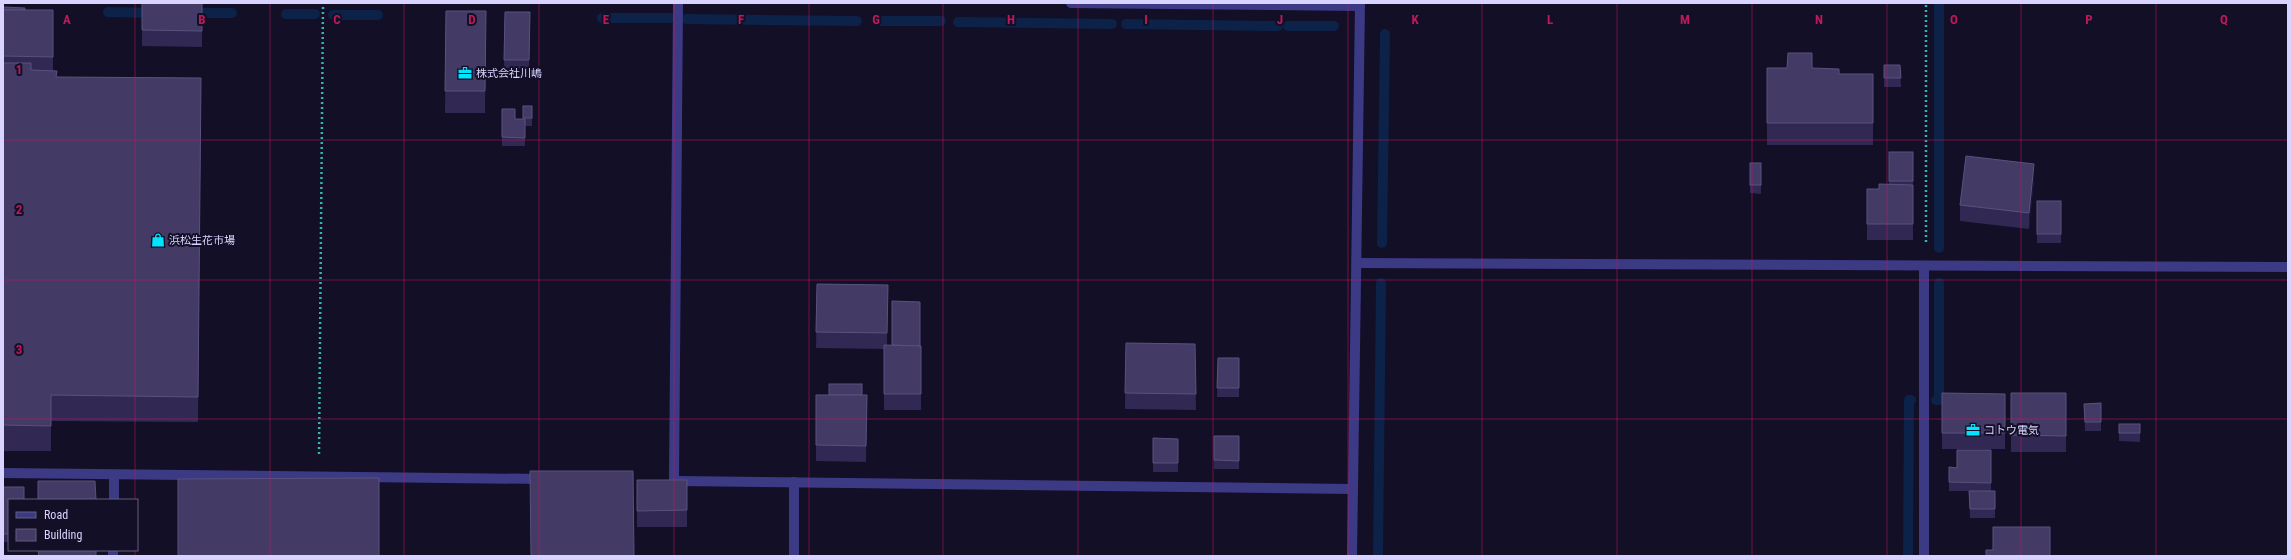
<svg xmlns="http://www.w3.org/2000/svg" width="2291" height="559" font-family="'Roboto Condensed','Noto Sans JP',sans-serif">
	<rect width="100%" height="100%" fill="#130f26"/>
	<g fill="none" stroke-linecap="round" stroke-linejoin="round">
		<g stroke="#0c2248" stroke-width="10">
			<polyline points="1939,3 1939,248"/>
			<polyline points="108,12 154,13"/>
			<polyline points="190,13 232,13"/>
			<polyline points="286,14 315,14"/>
			<polyline points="333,15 378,15"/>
			<polyline points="602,18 670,18"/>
			<polyline points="686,19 857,21"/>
			<polyline points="880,21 941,21"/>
			<polyline points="958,22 1112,24"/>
			<polyline points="1126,24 1278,26"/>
			<polyline points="1288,26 1334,26"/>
			<polyline points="1382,243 1385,34"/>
			<polyline points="1936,400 1939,400 1939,283"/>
			<polyline points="1378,556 1381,283"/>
			<polyline points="1908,556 1909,400 1911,400"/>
		</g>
		<g stroke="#2fb8b0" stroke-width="2.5" stroke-dasharray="2 3" stroke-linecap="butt">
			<polyline points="1926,242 1926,3"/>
			<polyline points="319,454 323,3"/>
		</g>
		<g stroke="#3d3a85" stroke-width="10">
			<polyline points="1071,3 1360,6"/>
			<polyline points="1357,263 2288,267"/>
			<polyline points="3,473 543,479"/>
			<polyline points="674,481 678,3"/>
			<polyline points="675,481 1353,489"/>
			<polyline points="114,500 114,475"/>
			<polyline points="113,556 113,550"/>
			<polyline points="794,556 794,482"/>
			<polyline points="1924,556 1924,266"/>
		</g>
		<polyline stroke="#3d3a85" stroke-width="10" points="1352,556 1360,3"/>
	</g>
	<g fill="#312854">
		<polygon points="142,3 202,3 202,47 142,46"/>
		<polygon points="3,7 25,10 53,10 53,71 57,77 201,78 198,422 51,421 51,451 3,451"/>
		<polygon points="446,11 486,11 485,113 445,113"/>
		<polygon points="505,12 530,12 529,69 504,68"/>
		<polygon points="1884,65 1900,65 1901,87 1884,87"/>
		<polygon points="1767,68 1812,68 1839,74 1873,74 1873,145 1767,145"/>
		<polygon points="523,106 532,106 532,126 525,126 525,146 502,146 502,109 515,119 523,119"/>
		<polygon points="1889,152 1913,152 1913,240 1867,240 1867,189 1879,189 1879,184 1889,184"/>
		<polygon points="1750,163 1761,163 1761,194 1750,193"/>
		<polygon points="2034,180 2029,229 1960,221 1960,205"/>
		<rect x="2037" y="201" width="24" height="42"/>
		<polygon points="817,284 888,285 887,345 921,346 921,410 884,410 884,349 816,348"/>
		<polygon points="1126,343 1195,344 1196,410 1125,409"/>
		<polygon points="1218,358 1239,358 1239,397 1217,397"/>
		<polygon points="1942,393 2005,394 2005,449 1942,449"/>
		<rect x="2011" y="393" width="55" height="59"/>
		<polygon points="816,395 867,395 866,462 816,461"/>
		<polygon points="2101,403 2101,431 2085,431 2084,404"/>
		<polygon points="2119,424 2140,424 2140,442 2119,441"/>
		<rect x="1214" y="436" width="25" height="33"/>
		<polygon points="1153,438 1178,439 1178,472 1153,472"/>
		<polygon points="1991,450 1991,491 1995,491 1995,518 1970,518 1969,491 1949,491 1949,467 1957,468"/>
		<rect x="637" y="480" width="50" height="47"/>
		<polygon points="3,487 9,500 9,542 3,542"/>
	</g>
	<polygon fill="#1d163a" points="2034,164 2034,180 2029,229 2029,213"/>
	<g fill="#433a66" stroke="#5a527e">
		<polygon points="142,3 202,3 202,31 142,30"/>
		<polygon points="3,7 25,8 25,10 3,10"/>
		<polygon points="3,10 53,10 53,57 3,56"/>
		<polygon points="446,11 486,11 485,91 445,91"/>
		<polygon points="505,12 530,12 529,60 504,60"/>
		<polygon points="1788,53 1812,53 1812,68 1839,69 1839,74 1873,74 1873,123 1767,123 1767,68 1787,68"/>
		<polygon points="3,63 31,63 31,70 57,71 56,77 201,78 198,397 51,395 51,426 3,425"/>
		<polygon points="1884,65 1900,65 1901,78 1884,78"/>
		<rect x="523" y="106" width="9" height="12"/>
		<polygon points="502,109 515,109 515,119 525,119 525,138 502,137"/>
		<rect x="1889" y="152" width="24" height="29"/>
		<polygon points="1966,156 2034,164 2029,213 1960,205"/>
		<rect x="1750" y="163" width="11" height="22"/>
		<polygon points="1879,184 1913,185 1913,224 1867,224 1867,189 1879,189"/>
		<rect x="2037" y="201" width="24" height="33"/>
		<polygon points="817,284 888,285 887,333 816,332"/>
		<polygon points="892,301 920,302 920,346 892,345"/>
		<polygon points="1126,343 1195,344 1196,394 1125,393"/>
		<polygon points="884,345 921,346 921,394 884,394"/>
		<polygon points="1218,358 1239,358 1239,388 1217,388"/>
		<rect x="829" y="384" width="33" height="11"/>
		<polygon points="1942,393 2005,394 2005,433 1942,433"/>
		<polygon points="2011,393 2066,393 2066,436 2011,435"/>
		<polygon points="816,395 867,395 866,446 816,445"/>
		<polygon points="2101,403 2101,422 2085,422 2084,404"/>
		<rect x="2119" y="424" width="21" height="9"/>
		<polygon points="1214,436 1239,436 1239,461 1214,460"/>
		<polygon points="1153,438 1178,439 1178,463 1153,463"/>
		<polygon points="1957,450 1991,450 1991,483 1949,482 1949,467 1957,468"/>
		<polygon points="530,471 633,471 634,556 531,556"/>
		<polygon points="379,478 379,556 178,556 178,479"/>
		<polygon points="637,480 687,480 687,510 637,511"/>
		<polygon points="38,481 95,481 96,500 38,500"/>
		<polygon points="3,487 24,487 24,500 9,500 9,534 3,534"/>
		<polygon points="1969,491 1995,491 1995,509 1970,509"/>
		<polygon points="1993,527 2050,527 2050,556 1986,556 1986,550 1993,550"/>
		<polygon points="38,550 96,550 96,556 39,556"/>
	</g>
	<path fill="none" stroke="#c2185b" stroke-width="1" stroke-opacity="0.55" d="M135,3v497M270,3v553M404,3v553M539,3v553M674,3v553M809,3v553M943,3v553M1078,3v553M1213,3v553M1348,3v553M1482,3v553M1617,3v553M1752,3v553M1887,3v553M2021,3v553M2156,3v553M3,140h2285M3,280h2285M3,419h2285M135,550v6"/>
	<defs>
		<g id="office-bare" transform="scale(1.08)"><path d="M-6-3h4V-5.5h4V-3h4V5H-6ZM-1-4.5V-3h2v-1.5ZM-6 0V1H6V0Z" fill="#00e5ff" stroke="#130f26" stroke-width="2.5" paint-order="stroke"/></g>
		<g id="shop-bare" transform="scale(1.08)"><path d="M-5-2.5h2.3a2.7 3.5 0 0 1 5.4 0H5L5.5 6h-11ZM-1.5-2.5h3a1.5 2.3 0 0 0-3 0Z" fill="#00e5ff" stroke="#130f26" stroke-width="2.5" paint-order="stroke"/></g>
	</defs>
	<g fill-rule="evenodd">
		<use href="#office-bare" x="465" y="73"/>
		<use href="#shop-bare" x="158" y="240"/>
		<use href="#office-bare" x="1973" y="430"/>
	</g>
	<g text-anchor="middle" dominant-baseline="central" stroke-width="4" stroke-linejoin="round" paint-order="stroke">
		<g font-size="11" fill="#d9d4ff" stroke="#130f26" text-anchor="start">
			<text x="476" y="73">株式会社川嶋</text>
			<text x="169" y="240">浜松生花市場</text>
			<text x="1984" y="430">コトウ電気</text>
		</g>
	</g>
	<g font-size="13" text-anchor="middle" font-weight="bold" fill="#c2185b" stroke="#130f26" stroke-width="4" stroke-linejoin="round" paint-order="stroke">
		<text x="67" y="24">A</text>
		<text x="202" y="24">B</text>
		<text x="337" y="24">C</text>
		<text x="472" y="24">D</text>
		<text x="606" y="24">E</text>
		<text x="741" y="24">F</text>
		<text x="876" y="24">G</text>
		<text x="1011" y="24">H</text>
		<text x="1146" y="24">I</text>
		<text x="1280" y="24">J</text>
		<text x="1415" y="24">K</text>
		<text x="1550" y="24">L</text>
		<text x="1685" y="24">M</text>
		<text x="1819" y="24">N</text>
		<text x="1954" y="24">O</text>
		<text x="2089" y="24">P</text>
		<text x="2224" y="24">Q</text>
		<text x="19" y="74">1</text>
		<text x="19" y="214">2</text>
		<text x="19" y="354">3</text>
	</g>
	<rect width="2291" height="559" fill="none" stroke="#d9d4ff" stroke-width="8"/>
	<rect x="8" y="499" width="130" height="52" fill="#130f26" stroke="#625e7d"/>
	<rect x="16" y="512" width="20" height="6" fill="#3d3a85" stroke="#625e7d"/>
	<text x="44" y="519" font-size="12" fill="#d9d4ff">Road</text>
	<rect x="16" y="529" width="20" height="12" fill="#433a66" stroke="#625e7d"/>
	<text x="44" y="539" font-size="12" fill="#d9d4ff">Building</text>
</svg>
